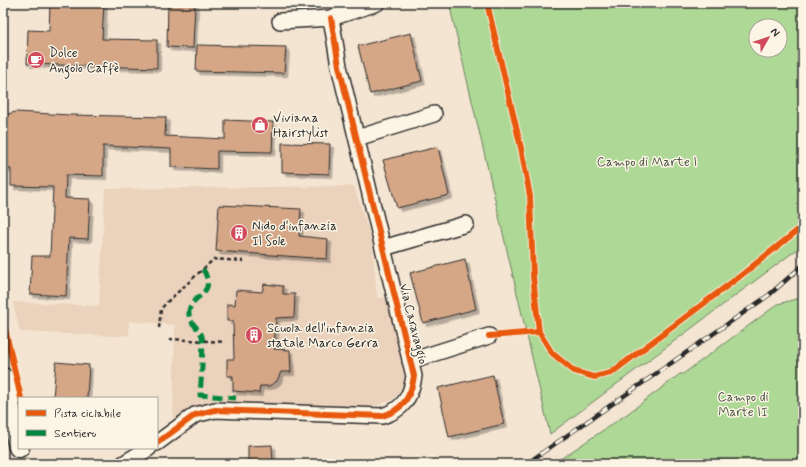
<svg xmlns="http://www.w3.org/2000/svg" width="806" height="467" font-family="Mynerve,sans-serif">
	<defs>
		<filter id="shadow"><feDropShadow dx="3.5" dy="3.5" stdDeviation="0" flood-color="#0004"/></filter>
	</defs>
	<rect width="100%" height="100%" fill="#f4e5d2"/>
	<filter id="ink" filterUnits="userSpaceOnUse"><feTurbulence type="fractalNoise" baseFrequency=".025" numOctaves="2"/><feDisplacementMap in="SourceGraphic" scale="8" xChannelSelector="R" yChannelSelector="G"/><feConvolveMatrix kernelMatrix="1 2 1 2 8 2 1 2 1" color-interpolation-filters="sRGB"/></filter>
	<g filter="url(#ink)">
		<polygon fill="#ebd2bc" points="354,186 372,241 377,297 388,299 406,378 399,393 392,400 377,405 360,408 203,405 190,411 173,425 175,325 129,321 129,335 116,336 20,332 13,302 99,306 105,189"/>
		<g fill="#aed896" stroke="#6c8260" fill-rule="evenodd">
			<path d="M449,3h354v242l-253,189zM756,26h24v24h-24z"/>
			<polygon points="803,297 803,464 553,464 627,414 680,374 683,374 778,304"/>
		</g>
		<g fill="#d5a787" stroke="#2b2b2b" filter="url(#shadow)">
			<polygon points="50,3 104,3 102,39 157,40 157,68 27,64 28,30 49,31"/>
			<polygon points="168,3 195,3 193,48 167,47"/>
			<polygon points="411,33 422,81 370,94 358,46"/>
			<polygon points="197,45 286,47 284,73 196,71"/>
			<polygon points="16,112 70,115 166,117 165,136 225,139 225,120 273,122 272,152 217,151 217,169 171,167 171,149 103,146 103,176 66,175 65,198 90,199 88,239 69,238 66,296 30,294 32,256 50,256 53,187 11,186 11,169 3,169 3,115"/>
			<polygon points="282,143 330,144 329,174 282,172"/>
			<polygon points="438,147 449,195 397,208 383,160"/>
			<polygon points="219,205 301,209 299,236 328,239 327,259 216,251"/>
			<polygon points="465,259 476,309 423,323 410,273"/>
			<polygon points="264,284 283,286 283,294 295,294 294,317 276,318 274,349 290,350 291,372 281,372 277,381 269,386 260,386 259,393 233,391 233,376 227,376 227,359 234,359 233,321 227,321 227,304 235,305 236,290 262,292"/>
			<polygon points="56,362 89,365 87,398 53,398"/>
			<polygon points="493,375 504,424 449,437 438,388"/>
			<polygon points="272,445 273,464 248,464 248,446"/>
		</g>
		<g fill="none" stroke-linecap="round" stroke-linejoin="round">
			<g stroke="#2b2b2b" stroke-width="18">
				<g id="minor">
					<polyline points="280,21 331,18 377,3"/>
					<polyline points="357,138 434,114"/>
					<polyline points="383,248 466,224"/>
					<polyline points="410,361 489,336"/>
					<path d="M157,443l38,-28 20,-5 167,6c21,-6 29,-19 32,-40l-75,-310 -8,-48"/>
					<polyline points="123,464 149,448"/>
				</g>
			</g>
			<g stroke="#2b2b2b" stroke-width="23">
				<polyline id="major" points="3,378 19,447"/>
			</g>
			<g stroke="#2b2b2b" stroke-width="2.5" stroke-dasharray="4 3" stroke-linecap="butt">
				<polyline points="159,328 161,309 167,302 214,259 243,261"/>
				<polyline points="169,339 225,342"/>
			</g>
			<use href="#minor" stroke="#fcf5e5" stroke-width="15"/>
			<use href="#major" stroke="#fcf5e5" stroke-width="20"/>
			<g stroke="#2b2b2b" stroke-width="4.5">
				<polyline id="rail" points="526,464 769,295 803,265"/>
			</g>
			<use href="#rail" stroke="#fcf5e5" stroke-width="3" stroke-dasharray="9" stroke-linecap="butt"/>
			<path stroke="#00873e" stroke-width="5" stroke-dasharray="10 5" stroke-linecap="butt" d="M203,269c15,27 -11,24 -14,42 -1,12 9,15 13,25 2,6 -1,48 -2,59l36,3"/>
			<g stroke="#fcf5e5" stroke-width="8">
				<g id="cycleway">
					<polyline points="487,3 521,148 530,196 533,276 539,332 552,353 574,371 594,377 611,373 739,277 803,226"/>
					<polyline points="3,320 21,398"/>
					<polyline points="489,336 539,332"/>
					<path d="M157,443l38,-28 20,-5 167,6c21,-6 29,-19 32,-40l-75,-310 -8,-48"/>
				</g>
			</g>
			<use href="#cycleway" stroke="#e8590c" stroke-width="6"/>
		</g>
	</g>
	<defs>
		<g id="cafe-disc" transform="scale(0.9)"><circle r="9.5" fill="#d1495b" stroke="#fcf5e5"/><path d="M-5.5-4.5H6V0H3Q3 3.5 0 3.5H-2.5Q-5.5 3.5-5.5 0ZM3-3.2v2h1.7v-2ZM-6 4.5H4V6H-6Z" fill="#fff"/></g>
		<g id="shop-disc" transform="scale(0.9)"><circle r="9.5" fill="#d1495b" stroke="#fcf5e5"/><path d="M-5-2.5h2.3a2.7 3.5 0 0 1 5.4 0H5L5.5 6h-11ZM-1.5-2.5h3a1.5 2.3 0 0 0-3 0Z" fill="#fff"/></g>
		<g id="building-disc" transform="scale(0.9)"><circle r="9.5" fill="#d1495b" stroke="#fcf5e5"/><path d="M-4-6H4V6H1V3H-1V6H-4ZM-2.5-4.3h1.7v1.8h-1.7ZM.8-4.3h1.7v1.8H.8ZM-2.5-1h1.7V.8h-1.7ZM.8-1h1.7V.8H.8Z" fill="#fff"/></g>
	</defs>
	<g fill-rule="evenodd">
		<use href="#cafe-disc" x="36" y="60"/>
		<use href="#shop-disc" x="260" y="125"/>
		<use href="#building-disc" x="239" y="233"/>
		<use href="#building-disc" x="254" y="335"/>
	</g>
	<g text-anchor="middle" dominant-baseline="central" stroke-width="3" stroke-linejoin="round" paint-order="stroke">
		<g font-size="13" fill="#2b2b2b" stroke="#fcf5e5" text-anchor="start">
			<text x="49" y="53">Dolce<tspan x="49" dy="15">Angolo Caffè</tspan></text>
			<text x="273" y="118">Viviana<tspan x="273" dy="15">Hairstylist</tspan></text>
			<text x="252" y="226">Nido d'infanzia<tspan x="252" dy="15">Il Sole</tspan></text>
			<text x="267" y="328">Scuola dell'infanzia<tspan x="267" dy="15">statale Marco Gerra</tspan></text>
		</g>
		<g font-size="13" fill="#4c5646" stroke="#fcf5e5">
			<text x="647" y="162">Campo di Marte I</text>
			<text x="743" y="397">Campo di<tspan x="743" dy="15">Marte II</tspan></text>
		</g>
		<g font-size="13" fill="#2b2b2b" stroke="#fcf5e5">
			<text transform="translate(413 324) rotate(76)">Via Caravaggio</text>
		</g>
	</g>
	<rect width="806" height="467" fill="none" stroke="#fcf5e5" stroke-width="16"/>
	<rect x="8" y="8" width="790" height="451" fill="none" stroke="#2b2b2b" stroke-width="1.5" filter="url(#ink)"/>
	<rect x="18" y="397" width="140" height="52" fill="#fcf5e5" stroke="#a8a49b"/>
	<rect x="26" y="410" width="20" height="6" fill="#e8590c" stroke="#a8a49b"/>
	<text x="54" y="417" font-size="12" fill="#2b2b2b">Pista ciclabile</text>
	<rect x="26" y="430" width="20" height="6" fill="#00873e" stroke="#a8a49b"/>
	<text x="54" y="437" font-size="12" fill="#2b2b2b">Sentiero</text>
	<g transform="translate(768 38) rotate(51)"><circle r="19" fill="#fcf5e5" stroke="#a8a49b"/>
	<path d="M0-3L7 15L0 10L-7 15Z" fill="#d1495b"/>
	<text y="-6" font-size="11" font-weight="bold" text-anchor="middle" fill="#2b2b2b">N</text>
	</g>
</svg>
